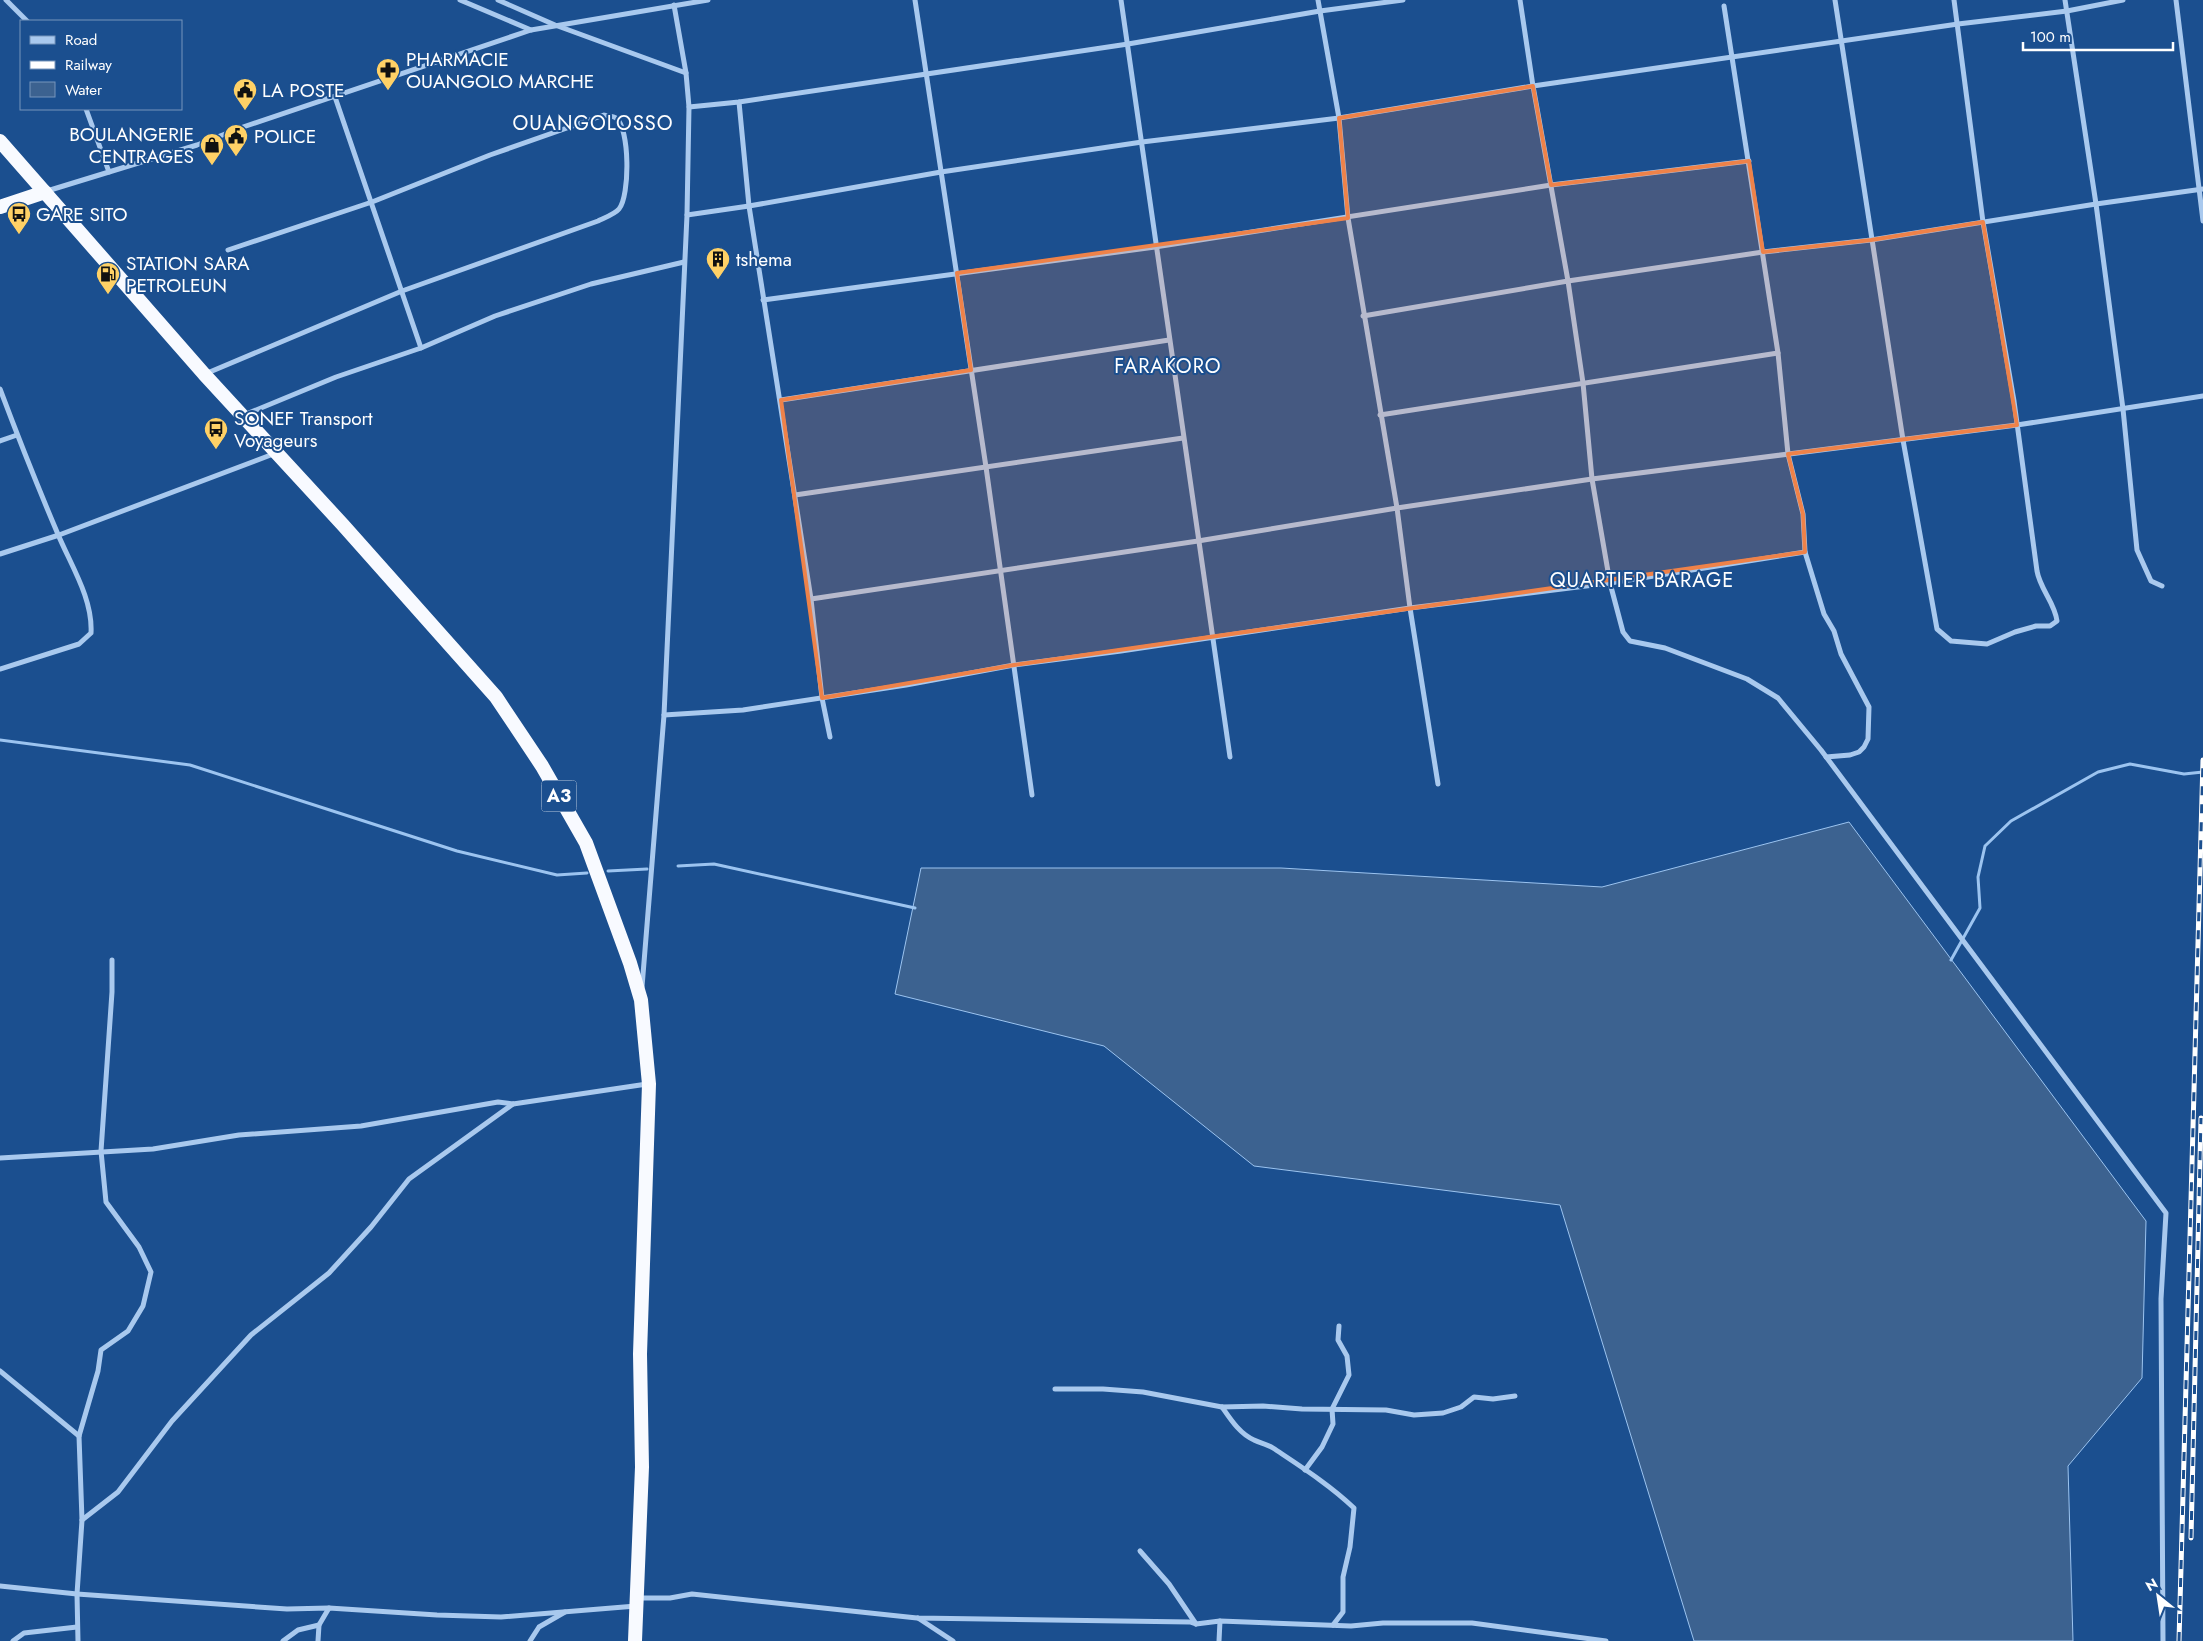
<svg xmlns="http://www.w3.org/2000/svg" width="2203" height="1641" font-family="Jost,sans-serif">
	<rect width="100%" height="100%" fill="#1b4f8f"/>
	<polygon fill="#3c6290" stroke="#9cc4f0" points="1849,822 2146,1221 2142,1378 2068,1466 2073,1641 1694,1641 1560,1205 1254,1166 1104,1046 895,994 921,868 1281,868 1602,887"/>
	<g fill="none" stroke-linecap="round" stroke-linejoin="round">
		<g stroke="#9cc4f0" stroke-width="3">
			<polyline points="0,740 190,765 457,851 557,875 587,873"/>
			<polyline points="678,866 714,864 915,908"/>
			<polyline points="608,871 647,869"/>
			<polyline points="1951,960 1980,908 1978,877 1985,846 2011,821 2098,772 2130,764 2184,774 2203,772"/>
		</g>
		<g stroke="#a9c9ee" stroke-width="5">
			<polyline points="6,0 27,21"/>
			<polyline points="460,0 531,30"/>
			<polyline points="498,0 555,25 686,73"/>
			<polyline points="915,0 986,467 1032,795"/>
			<polyline points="1121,0 1230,757"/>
			<polyline points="1318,0 1339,118 1348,218 1397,508 1410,608 1438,784"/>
			<polyline points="1520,0 1533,86 1568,281 1583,383 1592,479 1610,583 1623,632 1630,641 1665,648 1747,679 1778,698 1821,750 2166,1213 2161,1299 2163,1641"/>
			<path d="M1835,0l68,440 34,189 14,12 36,3 28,-12 21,-6h14l7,-5c-2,-18 -17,-32 -20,-50l-23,-170 -31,-179 -29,-222"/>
			<polyline points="2065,0 2096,204 2123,409 2137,550 2151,581 2162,586"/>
			<polyline points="2176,0 2203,221"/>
			<polyline points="1724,6 1778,353 1788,454 1803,514 1805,552 1824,614 1834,631 1841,654 1869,707 1868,739 1864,747 1859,752 1850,755 1826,757"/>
			<polyline points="335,97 421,348"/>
			<polyline points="739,102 749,206 811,599 822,698 830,737"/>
			<polyline points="689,107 739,102 1128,44 1320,11 1403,0"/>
			<polyline points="86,109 109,172"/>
			<polyline points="47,191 197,145 243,127 531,30 708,0"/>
			<polyline points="687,215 749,206 941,172 1142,142 1339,118 1533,86 1958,24 2067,11 2123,0"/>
			<polyline points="763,300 1155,247 1551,185 1749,161"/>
			<polyline points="1363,316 1568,281 1763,252 1871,240 2096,204 2203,189"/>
			<path d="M205,374l197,-83 196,-70c6,-3 17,-7 21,-12 11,-13 11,-81 -3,-91 -3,-2 -9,-2 -12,-3l-114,40 -118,47 -144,48"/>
			<path d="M0,389c18,48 37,96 57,143 13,32 36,66 34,101l-12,11 -79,25"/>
			<polyline points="781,400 1169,340"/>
			<polyline points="244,415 336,377 421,348 495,316 591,284 684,262"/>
			<polyline points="1380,415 1778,353"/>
			<polyline points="0,441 17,435"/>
			<polyline points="795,495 1183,438"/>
			<polyline points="0,554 59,535 276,453"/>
			<polyline points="811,599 1198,541 1397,508 1592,479 2017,425 2203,396"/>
			<polyline points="664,715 743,710 906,685 1014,665 1121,651 1410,608 1610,583 1805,552"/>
			<polyline points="642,987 664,715 687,215 689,107 686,73 674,5"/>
			<polyline points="0,1158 153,1149 239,1135 361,1126 498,1102 513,1104 647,1084"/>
			<polyline points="0,1371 79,1436"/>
			<polyline points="1055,1389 1103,1389 1143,1392 1222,1407 1263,1406 1302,1409 1386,1410 1414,1415 1443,1413 1461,1407 1474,1397 1493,1399 1515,1396"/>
			<path d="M1222,1407c9,13 18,27 32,33 6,3 13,4 19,8 27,18 57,37 81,60l-4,39 -7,30v35l-10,13"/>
			<polyline points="1305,1470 1322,1447 1333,1424 1332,1409 1349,1375 1347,1356 1338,1340 1339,1326"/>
			<polyline points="82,1520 118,1492 172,1421 251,1335 329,1273 371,1227 409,1179 513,1104"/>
			<polyline points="1140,1551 1169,1584 1196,1624"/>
			<polyline points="0,1586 77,1594 287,1609 329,1608 437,1615 501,1617 636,1606"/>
			<polyline points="637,1598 670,1598 692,1594 917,1618 1190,1622 1196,1624 1220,1621 1351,1626 1383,1623 1472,1623 1606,1641"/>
			<polyline points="918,1618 953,1641"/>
			<polyline points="13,1641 24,1633 77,1627"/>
			<polyline points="78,1641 77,1594 82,1520 79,1436 98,1371 101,1350 128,1331 143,1306 151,1272 139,1247 106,1202 101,1151 112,992 112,960"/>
			<polyline points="283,1641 298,1630 319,1625"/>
			<polyline points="318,1641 319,1625 329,1608"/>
			<polyline points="530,1641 539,1627 565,1612"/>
			<polyline points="1219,1641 1220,1621"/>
		</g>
		<g stroke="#f8faff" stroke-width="14">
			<polyline points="0,141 204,374 343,525 496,697 542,766 586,843 630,963 641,1000 649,1084 640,1354 642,1467 635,1641"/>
			<polyline points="0,207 45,192"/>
		</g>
		<g stroke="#fff" stroke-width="5">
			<g id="rail">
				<polyline points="2191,1538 2201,1118"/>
				<polyline points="2179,1641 2203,760"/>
			</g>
		</g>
		<use href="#rail" stroke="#1b4f8f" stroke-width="3" stroke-dasharray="9" stroke-linecap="butt"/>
	</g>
	<path fill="#ee8249" fill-opacity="0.2" stroke="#ee8249" stroke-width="4" stroke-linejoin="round" d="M1533,86l18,99 198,-24 14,91 108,-12 112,-18 34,203 -229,29 15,60 2,38 -791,113 -192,33 -41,-298 190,-30 -14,-97 391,-55 -9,-100z"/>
	<defs>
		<g id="pharmacy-pin" transform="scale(1.25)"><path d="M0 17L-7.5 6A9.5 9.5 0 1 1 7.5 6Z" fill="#ffd166" stroke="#1b4f8f"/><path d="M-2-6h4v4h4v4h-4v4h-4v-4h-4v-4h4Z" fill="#111"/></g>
		<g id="civic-pin" transform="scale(1.25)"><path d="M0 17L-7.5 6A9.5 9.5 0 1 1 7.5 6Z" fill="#ffd166" stroke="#1b4f8f"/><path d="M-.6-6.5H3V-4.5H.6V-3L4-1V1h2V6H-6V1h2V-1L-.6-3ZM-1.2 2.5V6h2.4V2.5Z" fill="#111"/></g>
		<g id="shop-pin" transform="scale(1.25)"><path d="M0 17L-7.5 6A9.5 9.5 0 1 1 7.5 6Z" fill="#ffd166" stroke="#1b4f8f"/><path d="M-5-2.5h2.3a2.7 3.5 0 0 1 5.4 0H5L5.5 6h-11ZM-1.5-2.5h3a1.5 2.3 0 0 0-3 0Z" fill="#111"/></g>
		<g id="bus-pin" transform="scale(1.25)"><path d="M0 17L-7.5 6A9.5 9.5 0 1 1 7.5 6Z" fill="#ffd166" stroke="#1b4f8f"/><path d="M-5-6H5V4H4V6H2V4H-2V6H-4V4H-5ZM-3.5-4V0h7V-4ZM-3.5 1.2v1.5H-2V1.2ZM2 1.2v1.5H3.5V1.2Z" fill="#111"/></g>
		<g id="building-pin" transform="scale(1.25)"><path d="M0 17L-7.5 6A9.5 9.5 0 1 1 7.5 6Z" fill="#ffd166" stroke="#1b4f8f"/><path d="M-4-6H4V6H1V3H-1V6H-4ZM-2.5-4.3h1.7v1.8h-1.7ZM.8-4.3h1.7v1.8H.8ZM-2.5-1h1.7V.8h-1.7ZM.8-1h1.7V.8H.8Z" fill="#111"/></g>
		<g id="fuel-pin" transform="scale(1.25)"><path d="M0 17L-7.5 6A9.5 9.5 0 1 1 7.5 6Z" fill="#ffd166" stroke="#1b4f8f"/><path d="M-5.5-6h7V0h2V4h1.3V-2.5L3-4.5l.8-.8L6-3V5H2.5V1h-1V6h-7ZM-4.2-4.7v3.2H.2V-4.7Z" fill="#111"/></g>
	</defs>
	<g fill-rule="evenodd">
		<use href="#pharmacy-pin" x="388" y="70"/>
		<use href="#civic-pin" x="245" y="90"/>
		<use href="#civic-pin" x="236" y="136"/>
		<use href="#shop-pin" x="212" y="145"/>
		<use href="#bus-pin" x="19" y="214"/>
		<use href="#building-pin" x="718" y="259"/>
		<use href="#fuel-pin" x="108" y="274"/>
		<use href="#bus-pin" x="216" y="429"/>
	</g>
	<g text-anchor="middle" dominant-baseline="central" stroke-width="4" stroke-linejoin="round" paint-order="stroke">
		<rect fill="#1b4f8f" stroke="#bbcadd" stroke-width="1" x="541.5" y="780.5" width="35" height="31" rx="4"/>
		<g font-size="18" font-weight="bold" fill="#fff">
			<text x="559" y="796">A3</text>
		</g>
		<g font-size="19" fill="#fff" stroke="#1b4f8f" text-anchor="start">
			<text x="406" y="59">PHARMACIE<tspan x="406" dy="22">OUANGOLO MARCHE</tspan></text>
			<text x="262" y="90">LA POSTE</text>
			<text x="194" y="134" text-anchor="end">BOULANGERIE<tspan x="194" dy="22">CENTRAGES</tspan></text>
			<text x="254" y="136">POLICE</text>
			<text x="36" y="214">GARE SITO</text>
			<text x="736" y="259">tshema</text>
			<text x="126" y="263">STATION SARA<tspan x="126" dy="22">PETROLEUN</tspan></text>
			<text x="234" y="418">SONEF Transport<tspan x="234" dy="22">Voyageurs</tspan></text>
		</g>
		<g font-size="20" letter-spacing="1" fill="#fff" stroke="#1b4f8f">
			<text x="593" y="123">OUANGOLOSSO</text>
			<text x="1168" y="366">FARAKORO</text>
			<text x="1642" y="580">QUARTIER BARAGE</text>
		</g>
	</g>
	<rect x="20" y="20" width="162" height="90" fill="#1b4f8f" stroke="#7695bc"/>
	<rect x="30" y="36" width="25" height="8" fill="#a9c9ee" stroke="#7695bc"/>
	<text x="65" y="45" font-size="15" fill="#ffffff">Road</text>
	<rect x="30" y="61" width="25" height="8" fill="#ffffff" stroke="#7695bc"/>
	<text x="65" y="70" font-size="15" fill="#ffffff">Railway</text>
	<rect x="30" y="82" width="25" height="15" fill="#3c6290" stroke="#7695bc"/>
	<text x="65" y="95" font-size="15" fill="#ffffff">Water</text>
	<g transform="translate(2158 1596) rotate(330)" stroke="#1b4f8f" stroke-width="4" paint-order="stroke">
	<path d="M0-4L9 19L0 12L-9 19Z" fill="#ffffff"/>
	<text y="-8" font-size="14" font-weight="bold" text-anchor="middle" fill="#ffffff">N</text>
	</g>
	<path d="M2023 42v8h150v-8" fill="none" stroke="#ffffff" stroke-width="2.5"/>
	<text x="2030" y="42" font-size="15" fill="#ffffff" stroke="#1b4f8f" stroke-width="4" paint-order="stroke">100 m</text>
</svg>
